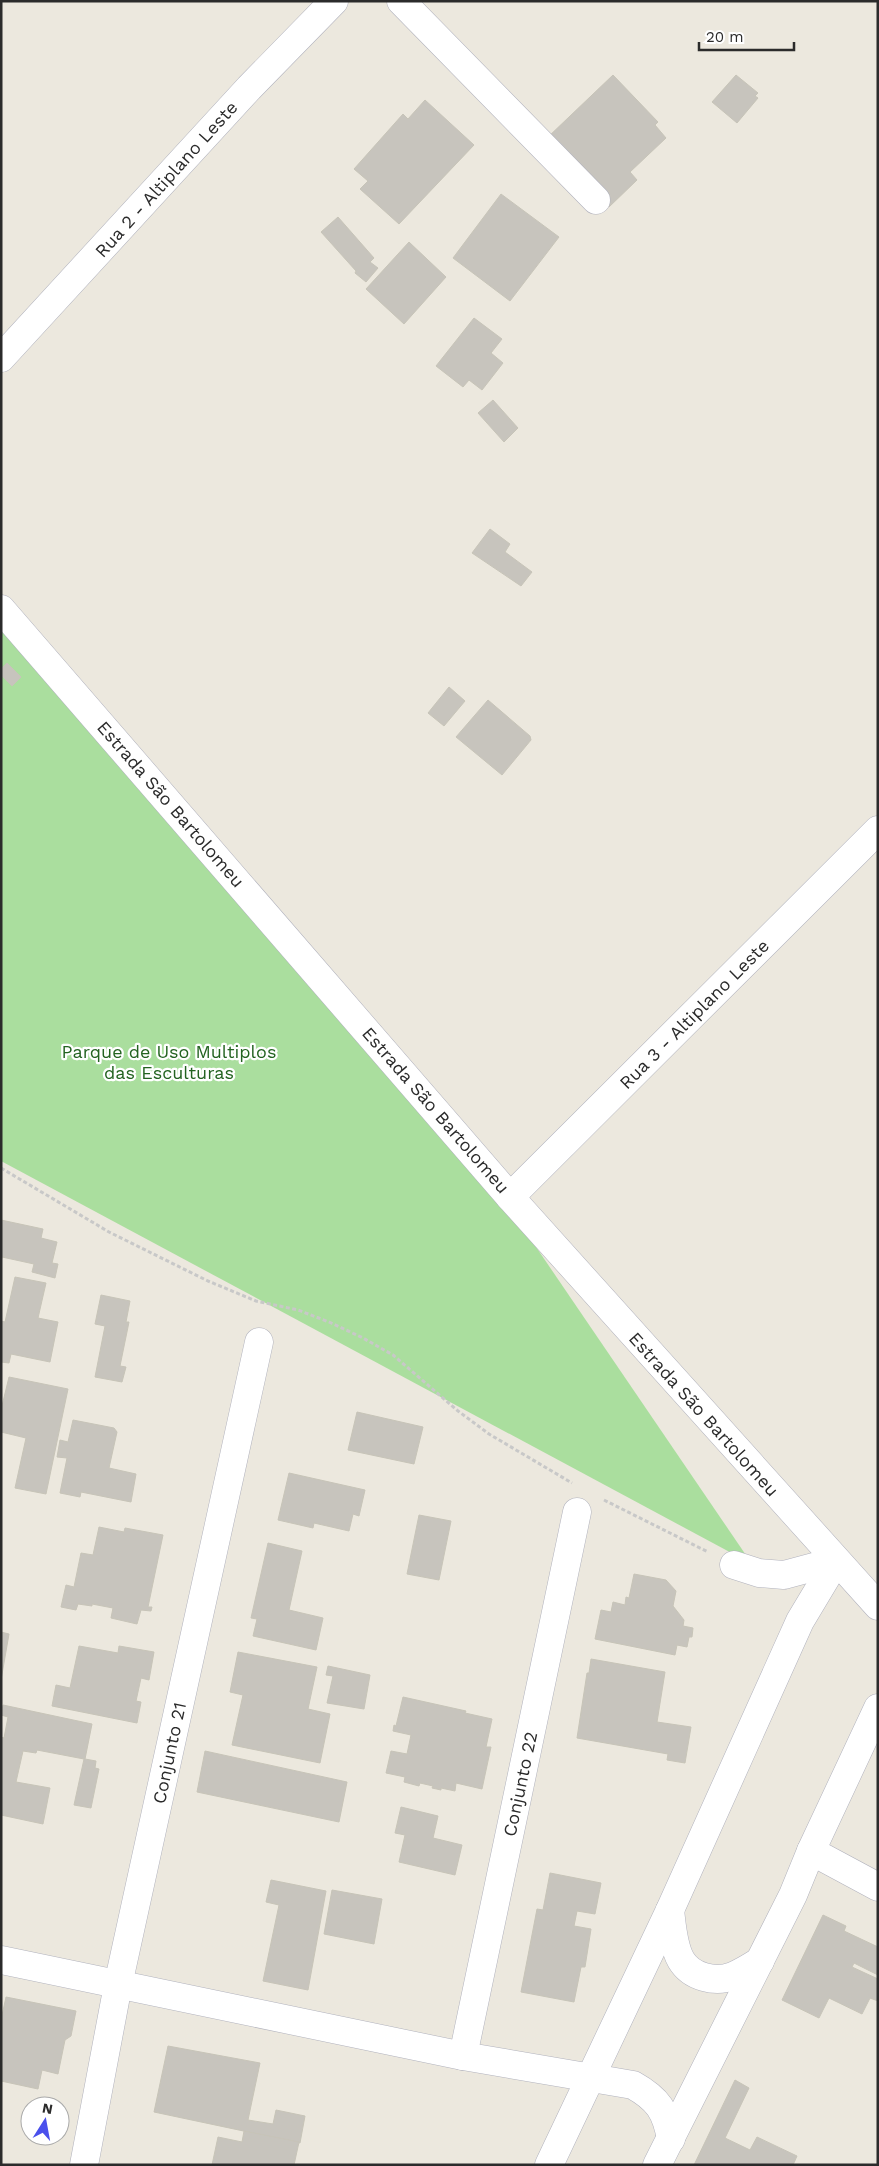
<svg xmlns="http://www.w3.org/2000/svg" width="879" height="2166" font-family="'Work Sans',sans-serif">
	<rect width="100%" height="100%" fill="#ece8de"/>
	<polygon fill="#aade9e" points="1,603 504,1200 752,1564 1,1161"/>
	<g fill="#c7c4bd" stroke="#c7c4b8">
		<polygon points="613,75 658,122 655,125 666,138 630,172 637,180 609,207 547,138"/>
		<polygon points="736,75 758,93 755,96 758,98 737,123 712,102"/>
		<polygon points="425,100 474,145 399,224 360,189 368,181 354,169 403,114 408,119"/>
		<polygon points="501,194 559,237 510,301 453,258"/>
		<polygon points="338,217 374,258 370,262 378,268 366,282 355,273 356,271 321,232"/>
		<polygon points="409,242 446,277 404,324 366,289"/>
		<polygon points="474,318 502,339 491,353 503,363 482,390 469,380 463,387 436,366"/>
		<polygon points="493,400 518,428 504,442 478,413"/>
		<polygon points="490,529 510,544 505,552 532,572 521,586 472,553"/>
		<polygon points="7,663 21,677 12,686 1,675 1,669"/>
		<polygon points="449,687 465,701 444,726 428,713"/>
		<polygon points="488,700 530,736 531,740 502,775 456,737"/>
		<polygon points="1,1220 43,1229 41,1238 57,1242 52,1263 58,1264 55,1278 32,1272 34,1264 2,1257 1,1262"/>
		<polygon points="15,1277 46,1283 38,1318 58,1322 50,1362 11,1354 9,1363 1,1362 1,1321 5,1322"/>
		<polygon points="101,1295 130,1301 126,1322 129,1322 120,1366 126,1367 122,1382 95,1377 105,1326 95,1324"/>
		<polygon points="9,1377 68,1389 46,1494 15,1488 26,1438 1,1432 1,1410"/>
		<polygon points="357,1412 423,1427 414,1464 348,1450"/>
		<polygon points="73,1420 114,1428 117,1432 109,1468 136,1474 131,1502 81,1492 80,1497 60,1493 67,1458 57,1457 60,1440 68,1442"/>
		<polygon points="289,1473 365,1490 359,1516 353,1514 349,1531 314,1523 313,1528 278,1520"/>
		<polygon points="419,1515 451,1521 439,1580 407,1574"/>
		<polygon points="99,1527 124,1532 125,1528 163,1535 148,1607 152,1607 151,1611 141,1610 137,1624 111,1618 113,1608 92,1604 92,1606 78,1604 76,1610 61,1607 66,1585 74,1587 81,1553 93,1555"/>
		<polygon points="268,1543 302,1551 289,1610 323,1618 316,1650 253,1636 257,1619 251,1618"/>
		<polygon points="634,1574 666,1580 676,1591 673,1606 684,1620 683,1626 693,1628 692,1637 689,1637 687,1647 677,1645 675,1655 595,1639 601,1610 611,1612 613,1602 625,1605 626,1597 629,1598"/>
		<polygon points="1,1632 9,1634 1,1680"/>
		<polygon points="79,1646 118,1653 119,1646 154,1652 149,1680 141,1678 136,1701 141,1702 137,1723 52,1706 56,1685 70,1688"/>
		<polygon points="238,1652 317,1667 308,1709 330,1714 320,1763 232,1745 243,1695 230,1692"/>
		<polygon points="591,1659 665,1672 657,1722 691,1727 685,1763 667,1760 668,1754 577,1738 587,1673 589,1673"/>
		<polygon points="328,1666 370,1675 364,1709 327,1703 333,1676 326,1675"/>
		<polygon points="403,1697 466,1711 465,1713 492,1719 486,1747 491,1747 482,1789 456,1783 455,1791 441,1788 441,1790 432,1788 433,1786 420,1783 419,1786 404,1782 405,1777 386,1773 391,1751 407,1754 411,1735 393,1731 394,1725 396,1726"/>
		<polygon points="3,1705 92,1724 85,1759 96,1761 95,1768 99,1769 91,1808 74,1805 84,1759 37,1750 36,1753 23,1751 16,1782 50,1788 43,1824 1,1815 1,1737 4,1738 8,1717 1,1715"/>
		<polygon points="205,1751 347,1782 339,1822 197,1792"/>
		<polygon points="401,1807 438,1816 433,1838 462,1845 455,1875 399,1862 405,1835 395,1833"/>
		<polygon points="550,1873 601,1883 595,1914 577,1911 574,1926 591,1929 585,1967 581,1967 574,2002 521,1992 537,1909 543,1910"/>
		<polygon points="271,1880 326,1891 308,1990 263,1981 279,1905 266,1902"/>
		<polygon points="332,1890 382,1899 374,1944 324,1934"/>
		<polygon points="823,1915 846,1926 844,1931 878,1947 878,1975 854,1963 852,1967 878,1979 878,2001 870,1998 862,2014 829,1998 819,2018 782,2000"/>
		<polygon points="6,1997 76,2011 71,2036 65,2040 58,2074 42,2070 38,2089 1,2081 1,2020"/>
		<polygon points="168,2046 260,2063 248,2120 273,2124 276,2110 305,2116 300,2143 154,2112"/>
		<polygon points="735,2080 749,2088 725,2138 750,2150 757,2137 797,2156 793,2165 694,2165"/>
		<polygon points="244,2131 299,2142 294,2165 212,2165 218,2137 242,2142"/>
	</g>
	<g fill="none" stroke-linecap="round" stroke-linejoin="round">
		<g stroke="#b1b2bd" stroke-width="29">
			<g id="street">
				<polyline points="401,1 596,200"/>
				<polyline points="1,358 249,88 334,1"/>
				<polyline points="510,1197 878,830"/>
				<polyline points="734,1565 759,1573 784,1575 836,1561"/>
				<polyline points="811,1851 878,1887"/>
				<path d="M670,1910c2,16 3,36 11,50 10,17 34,23 52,16 10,-4 19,-10 27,-15"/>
				<path d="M1,1960l462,96 170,29c25,14 33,26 38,54"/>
				<polyline points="463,2056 577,1512"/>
				<polyline points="84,2165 118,1985 259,1342"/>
				<polyline points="549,2165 670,1910 800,1621 836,1561"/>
				<polyline points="657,2165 793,1895 811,1851 878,1708"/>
			</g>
		</g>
		<g stroke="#b1b2bd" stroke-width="29">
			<polyline id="secondary" points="1,609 510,1197 878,1606"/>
		</g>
		<g stroke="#c8c8c8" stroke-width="3" stroke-dasharray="4 2.5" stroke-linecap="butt">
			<polyline points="1,1168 109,1232 208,1281 256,1301 298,1310 329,1322 363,1338 393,1355 458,1411 489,1434 572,1483"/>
			<polyline points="604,1500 708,1552"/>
		</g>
		<use href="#street" stroke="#fff" stroke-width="28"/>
		<use href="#secondary" stroke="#fff" stroke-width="28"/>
	</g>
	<g text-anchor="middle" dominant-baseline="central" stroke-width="4.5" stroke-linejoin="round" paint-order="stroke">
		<g font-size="18" fill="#2b2b2b" stroke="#fff">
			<text transform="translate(166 179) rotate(-48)">Rua 2 - Altiplano Leste</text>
			<text transform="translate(171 804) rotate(49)">Estrada São Bartolomeu</text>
			<text transform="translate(694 1014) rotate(-45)">Rua 3 - Altiplano Leste</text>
			<text transform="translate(436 1110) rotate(49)">Estrada São Bartolomeu</text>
			<text transform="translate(704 1414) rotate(48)">Estrada São Bartolomeu</text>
			<text transform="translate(169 1753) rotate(-78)">Conjunto 21</text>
			<text transform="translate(520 1784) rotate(-78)">Conjunto 22</text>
		</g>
		<g font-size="18" fill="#236320" stroke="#fff">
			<text x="169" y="1051">Parque de Uso Multiplos<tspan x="169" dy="21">das Esculturas</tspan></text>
		</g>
	</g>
	<rect width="879" height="2166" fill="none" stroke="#2b2b2b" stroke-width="5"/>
	<g transform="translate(45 2121) rotate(11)"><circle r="24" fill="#ffffff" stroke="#aaaaaa"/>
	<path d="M0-4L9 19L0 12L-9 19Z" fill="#4a50ec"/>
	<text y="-8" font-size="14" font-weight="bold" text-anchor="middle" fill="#2b2b2b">N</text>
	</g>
	<path d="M699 42v8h95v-8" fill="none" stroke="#2b2b2b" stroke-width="2.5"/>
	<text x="706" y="42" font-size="15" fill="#2b2b2b" stroke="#ffffff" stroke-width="4" paint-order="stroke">20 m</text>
</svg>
